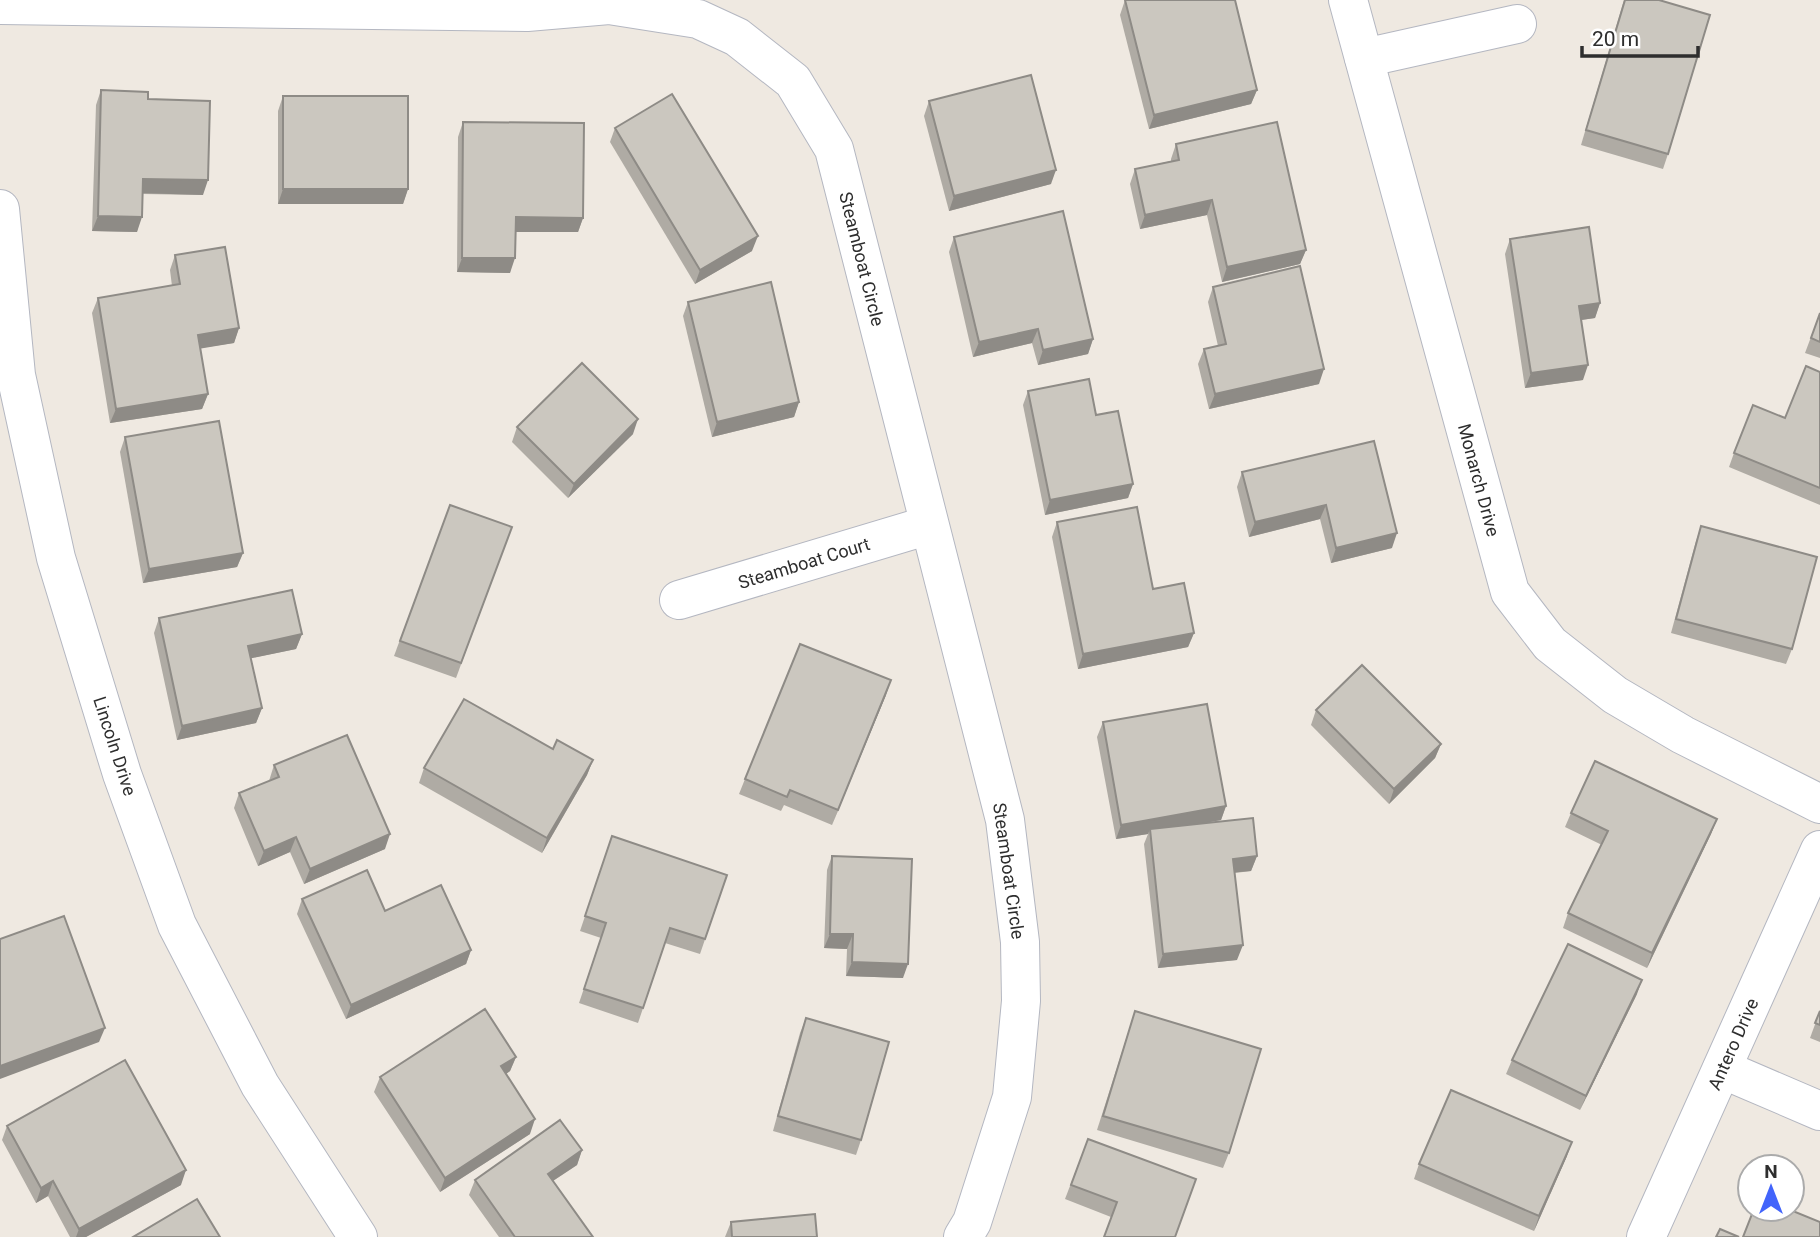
<svg xmlns="http://www.w3.org/2000/svg" width="1820" height="1237" font-family="Roboto,sans-serif">
	<rect width="100%" height="100%" fill="#efe9e1"/>
	<g fill="none" stroke-linecap="round" stroke-linejoin="round">
		<g stroke="#b4b7c1" stroke-width="40">
			<g id="minor">
				<polyline points="1348,0 1510,592 1550,644 1615,695 1683,735 1820,804"/>
				<polyline points="0,5 527,12 609,5 698,19 737,37 793,81 834,149 1005,820 1020,942 1021,1001 1012,1097 972,1222 963,1237"/>
				<polyline points="1364,58 1517,24"/>
				<polyline points="679,600 929,525"/>
				<polyline points="1722,1069 1820,1111"/>
				<polyline points="1646,1237 1820,850"/>
			</g>
		</g>
		<g stroke="#b4b7c1" stroke-width="40">
			<polyline id="tertiary" points="0,209 16,375 56,558 122,774 177,925 260,1085 358,1237"/>
		</g>
		<use href="#minor" stroke="#fff" stroke-width="38"/>
		<use href="#tertiary" stroke="#fff" stroke-width="38"/>
	</g>
	<g fill="#afaba4">
		<polygon points="1125,0 1257,90 1251,104 1149,129 1120,15"/>
		<polygon points="1624,0 1659,0 1668,154 1663,169 1581,145"/>
		<polygon points="101,90 148,99 203,195 143,194 137,232 92,231 96,105"/>
		<polygon points="283,96 408,189 403,204 278,204 278,111"/>
		<polygon points="929,101 1051,184 949,211 924,116"/>
		<polygon points="463,122 583,218 578,232 516,232 510,273 457,272 458,137"/>
		<polygon points="615,128 752,251 695,284 610,142"/>
		<polygon points="1176,144 1306,250 1300,264 1222,282 1207,215 1140,229 1130,184 1135,169 1171,161 1171,159"/>
		<polygon points="954,237 1093,339 1088,354 1038,365 1032,343 973,357 949,252"/>
		<polygon points="1510,239 1600,303 1595,318 1581,320 1583,380 1525,388 1505,254"/>
		<polygon points="175,255 239,328 234,343 200,348 208,394 202,409 110,423 92,313 98,298 172,286 170,270"/>
		<polygon points="1213,287 1319,384 1209,409 1198,364 1204,349 1218,346 1208,302"/>
		<polygon points="688,302 799,402 794,417 712,437 683,316"/>
		<polygon points="1820,313 1820,358 1805,353"/>
		<polygon points="1820,372 1820,505 1729,467 1734,453 1785,418"/>
		<polygon points="1028,391 1096,415 1133,484 1128,498 1045,515 1023,405"/>
		<polygon points="517,427 633,434 568,498 512,442"/>
		<polygon points="125,437 243,553 237,567 143,583 120,452"/>
		<polygon points="1374,441 1392,548 1331,563 1320,519 1249,537 1237,487 1242,472"/>
		<polygon points="450,505 512,527 456,678 394,656"/>
		<polygon points="1057,522 1153,589 1194,633 1188,647 1078,669 1052,537"/>
		<polygon points="1701,526 1792,649 1786,664 1671,633 1696,541"/>
		<polygon points="159,618 302,634 296,649 251,658 262,708 256,723 177,740 154,633"/>
		<polygon points="886,695 832,825 784,805 781,811 739,794 745,779"/>
		<polygon points="1316,710 1441,744 1435,758 1389,804 1311,725"/>
		<polygon points="1103,722 1226,806 1221,820 1205,823 1257,856 1251,871 1235,873 1237,960 1158,968 1144,844 1148,834 1116,839 1097,737"/>
		<polygon points="553,749 593,760 587,775 542,853 419,783 424,768"/>
		<polygon points="274,765 385,849 304,884 290,852 258,866 234,808 239,793 269,781"/>
		<polygon points="1571,813 1717,819 1711,834 1647,968 1563,928 1568,913 1602,845 1565,827"/>
		<polygon points="612,836 727,875 700,954 665,943 638,1023 579,1003 601,938 580,931"/>
		<polygon points="832,856 903,978 846,976 847,949 824,948 827,870"/>
		<polygon points="302,899 385,911 471,950 466,964 346,1019 297,914"/>
		<polygon points="1637,994 1580,1110 1506,1074 1512,1060"/>
		<polygon points="1135,1011 1229,1153 1223,1168 1097,1130"/>
		<polygon points="1820,1011 1820,1042 1810,1038"/>
		<polygon points="806,1018 861,1140 856,1155 773,1131 800,1033"/>
		<polygon points="516,1057 510,1071 506,1074 530,1134 440,1192 374,1092 380,1077"/>
		<polygon points="7,1126 181,1185 86,1237 70,1237 48,1196 36,1203 2,1140"/>
		<polygon points="1088,1139 1196,1179 1111,1217 1065,1199"/>
		<polygon points="582,1150 577,1165 553,1181 592,1237 499,1237 469,1195 475,1180"/>
		<polygon points="1567,1156 1534,1231 1414,1179 1419,1164"/>
		<polygon points="731,1222 817,1237 725,1237"/>
	</g>
	<g fill="#8e8b86">
		<polygon points="1257,90 1251,104 1149,129 1154,115"/>
		<polygon points="1056,170 1051,184 949,211 954,196"/>
		<polygon points="143,179 208,180 203,195 138,193"/>
		<polygon points="283,189 408,189 403,204 278,204"/>
		<polygon points="1212,200 1207,215 1140,229 1145,215"/>
		<polygon points="98,216 142,217 137,232 92,231"/>
		<polygon points="516,217 583,218 578,232 511,232"/>
		<polygon points="758,236 752,251 695,284 700,270"/>
		<polygon points="1306,250 1300,264 1222,282 1227,267"/>
		<polygon points="462,258 515,258 510,273 457,272"/>
		<polygon points="1600,303 1595,318 1574,321 1579,306"/>
		<polygon points="239,328 234,343 192,350 198,335"/>
		<polygon points="1038,329 1032,343 973,357 979,342"/>
		<polygon points="1093,339 1088,354 1038,365 1043,350"/>
		<polygon points="1588,365 1583,380 1525,388 1531,373"/>
		<polygon points="1324,369 1319,384 1209,409 1215,394"/>
		<polygon points="208,394 202,409 110,423 116,409"/>
		<polygon points="799,402 794,417 712,437 717,422"/>
		<polygon points="638,419 633,434 568,498 574,484"/>
		<polygon points="1133,484 1128,498 1045,515 1050,500"/>
		<polygon points="1326,505 1320,519 1249,537 1255,522"/>
		<polygon points="1397,533 1392,548 1331,563 1336,548"/>
		<polygon points="243,553 237,567 143,583 149,569"/>
		<polygon points="1194,633 1188,647 1078,669 1083,654"/>
		<polygon points="302,634 296,649 243,660 248,646"/>
		<polygon points="891,680 886,695 832,825 838,810"/>
		<polygon points="262,708 256,723 177,740 182,726"/>
		<polygon points="1441,744 1435,758 1389,804 1394,789"/>
		<polygon points="593,760 587,775 542,853 547,838"/>
		<polygon points="1226,806 1221,820 1150,833 1150,829 1148,834 1116,839 1121,825"/>
		<polygon points="1717,819 1711,834 1647,968 1652,953"/>
		<polygon points="390,834 385,849 304,884 310,869"/>
		<polygon points="296,837 290,852 258,866 264,851"/>
		<polygon points="1257,856 1251,871 1228,873 1233,859"/>
		<polygon points="830,934 853,934 847,949 824,948"/>
		<polygon points="1243,945 1237,960 1158,968 1163,954"/>
		<polygon points="471,950 466,964 346,1019 351,1005"/>
		<polygon points="852,962 908,964 903,978 846,976"/>
		<polygon points="1642,980 1637,994 1580,1110 1586,1096"/>
		<polygon points="105,1028 99,1042 0,1079 0,1066"/>
		<polygon points="516,1057 510,1071 496,1081 501,1066"/>
		<polygon points="535,1119 530,1134 440,1192 445,1178"/>
		<polygon points="1572,1142 1567,1156 1534,1231 1539,1216"/>
		<polygon points="582,1150 577,1165 542,1188 548,1174"/>
		<polygon points="186,1170 181,1185 86,1237 76,1237 79,1229"/>
		<polygon points="53,1181 48,1196 36,1203 41,1188"/>
	</g>
	<g fill="#cbc7bf" stroke="#8e8b86" stroke-width="2">
		<polygon points="1125,0 1235,0 1257,90 1154,115"/>
		<polygon points="1625,0 1659,0 1710,15 1668,154 1586,130"/>
		<polygon points="1031,75 1056,170 954,196 929,101"/>
		<polygon points="101,90 148,92 148,99 210,101 208,180 143,179 142,217 98,216"/>
		<polygon points="672,94 758,236 700,270 615,128"/>
		<rect x="283" y="96" width="125" height="93"/>
		<polygon points="463,122 584,123 583,218 516,217 515,258 462,258"/>
		<polygon points="1277,122 1306,250 1227,267 1212,200 1145,215 1135,169 1179,160 1176,144"/>
		<polygon points="1063,211 1093,339 1043,350 1038,329 979,342 954,237"/>
		<polygon points="1589,227 1600,303 1579,306 1588,365 1531,373 1510,239"/>
		<polygon points="225,247 239,328 198,335 208,394 116,409 98,298 180,284 175,255"/>
		<polygon points="1300,266 1324,369 1215,394 1204,349 1226,344 1213,287"/>
		<polygon points="771,282 799,402 717,422 688,302"/>
		<polygon points="1820,313 1820,342 1811,338"/>
		<polygon points="582,363 638,419 574,484 517,427"/>
		<polygon points="1806,366 1820,372 1820,488 1734,453 1753,405 1785,418"/>
		<polygon points="1089,379 1096,415 1118,411 1133,484 1050,500 1028,391"/>
		<polygon points="219,421 243,553 149,569 125,437"/>
		<polygon points="1374,441 1397,533 1336,548 1326,505 1255,522 1242,472"/>
		<polygon points="450,505 512,527 461,663 400,641"/>
		<polygon points="1137,507 1153,589 1184,583 1194,633 1083,654 1057,522"/>
		<polygon points="1701,526 1817,557 1792,649 1676,619"/>
		<polygon points="292,590 302,634 248,646 262,708 182,726 159,618"/>
		<polygon points="800,644 891,680 838,810 790,790 787,797 745,779"/>
		<polygon points="1362,665 1441,744 1394,789 1316,710"/>
		<polygon points="464,699 553,749 557,740 593,760 547,838 424,768"/>
		<polygon points="1207,704 1226,806 1121,825 1103,722"/>
		<polygon points="347,735 390,834 310,869 296,837 264,851 239,793 279,777 274,765"/>
		<polygon points="1595,761 1717,819 1652,953 1568,913 1608,831 1571,813"/>
		<polygon points="1253,818 1257,856 1233,859 1243,945 1163,954 1150,829"/>
		<polygon points="612,836 727,875 705,939 670,928 643,1008 584,989 606,923 585,916"/>
		<polygon points="832,856 912,859 908,964 852,962 853,934 830,934"/>
		<polygon points="367,870 385,911 441,885 471,950 351,1005 302,899"/>
		<polygon points="64,916 105,1028 0,1066 0,939"/>
		<polygon points="1568,944 1642,980 1586,1096 1512,1060"/>
		<polygon points="485,1009 516,1057 501,1066 535,1119 445,1178 380,1077"/>
		<polygon points="1135,1011 1261,1049 1229,1153 1103,1116"/>
		<polygon points="1820,1011 1820,1025 1815,1023"/>
		<polygon points="806,1018 889,1042 861,1140 778,1116"/>
		<polygon points="125,1060 186,1170 79,1229 53,1181 41,1188 7,1126"/>
		<polygon points="1451,1090 1572,1142 1539,1216 1419,1164"/>
		<polygon points="560,1120 582,1150 548,1174 593,1237 515,1237 475,1180"/>
		<polygon points="1088,1139 1196,1179 1175,1237 1104,1237 1117,1202 1071,1185"/>
		<polygon points="197,1199 220,1237 133,1237"/>
		<polygon points="1754,1209 1788,1209 1820,1222 1820,1237 1743,1237"/>
		<polygon points="815,1214 817,1237 732,1237 731,1222"/>
		<polygon points="1720,1229 1739,1237 1716,1237"/>
	</g>
	<g text-anchor="middle" dominant-baseline="central" stroke-width="6" stroke-linejoin="round" paint-order="stroke">
		<g font-size="18" fill="#2e2e2e" stroke="#fff">
			<text transform="translate(862 259) rotate(76)">Steamboat Circle</text>
			<text transform="translate(1479 480) rotate(75)">Monarch Drive</text>
			<text transform="translate(804 563) rotate(-17)">Steamboat Court</text>
			<text transform="translate(115 746) rotate(72)">Lincoln Drive</text>
			<text transform="translate(1009 871) rotate(82)">Steamboat Circle</text>
			<text transform="translate(1733 1044) rotate(-66)">Antero Drive</text>
		</g>
	</g>
	<g transform="translate(1771 1188)"><circle r="33" fill="#ffffff" stroke="#ababab" stroke-width="2"/>
	<path d="M0-5L12 26L0 18L-12 26Z" fill="#4264fb"/>
	<text y="-10" font-size="19" font-weight="bold" text-anchor="middle" fill="#2e2e2e">N</text>
	</g>
	<path d="M1582 46v10h116v-10" fill="none" stroke="#2e2e2e" stroke-width="3.5"/>
	<text x="1592" y="46" font-size="21" fill="#2e2e2e" stroke="#ffffff" stroke-width="5" paint-order="stroke">20 m</text>
</svg>
